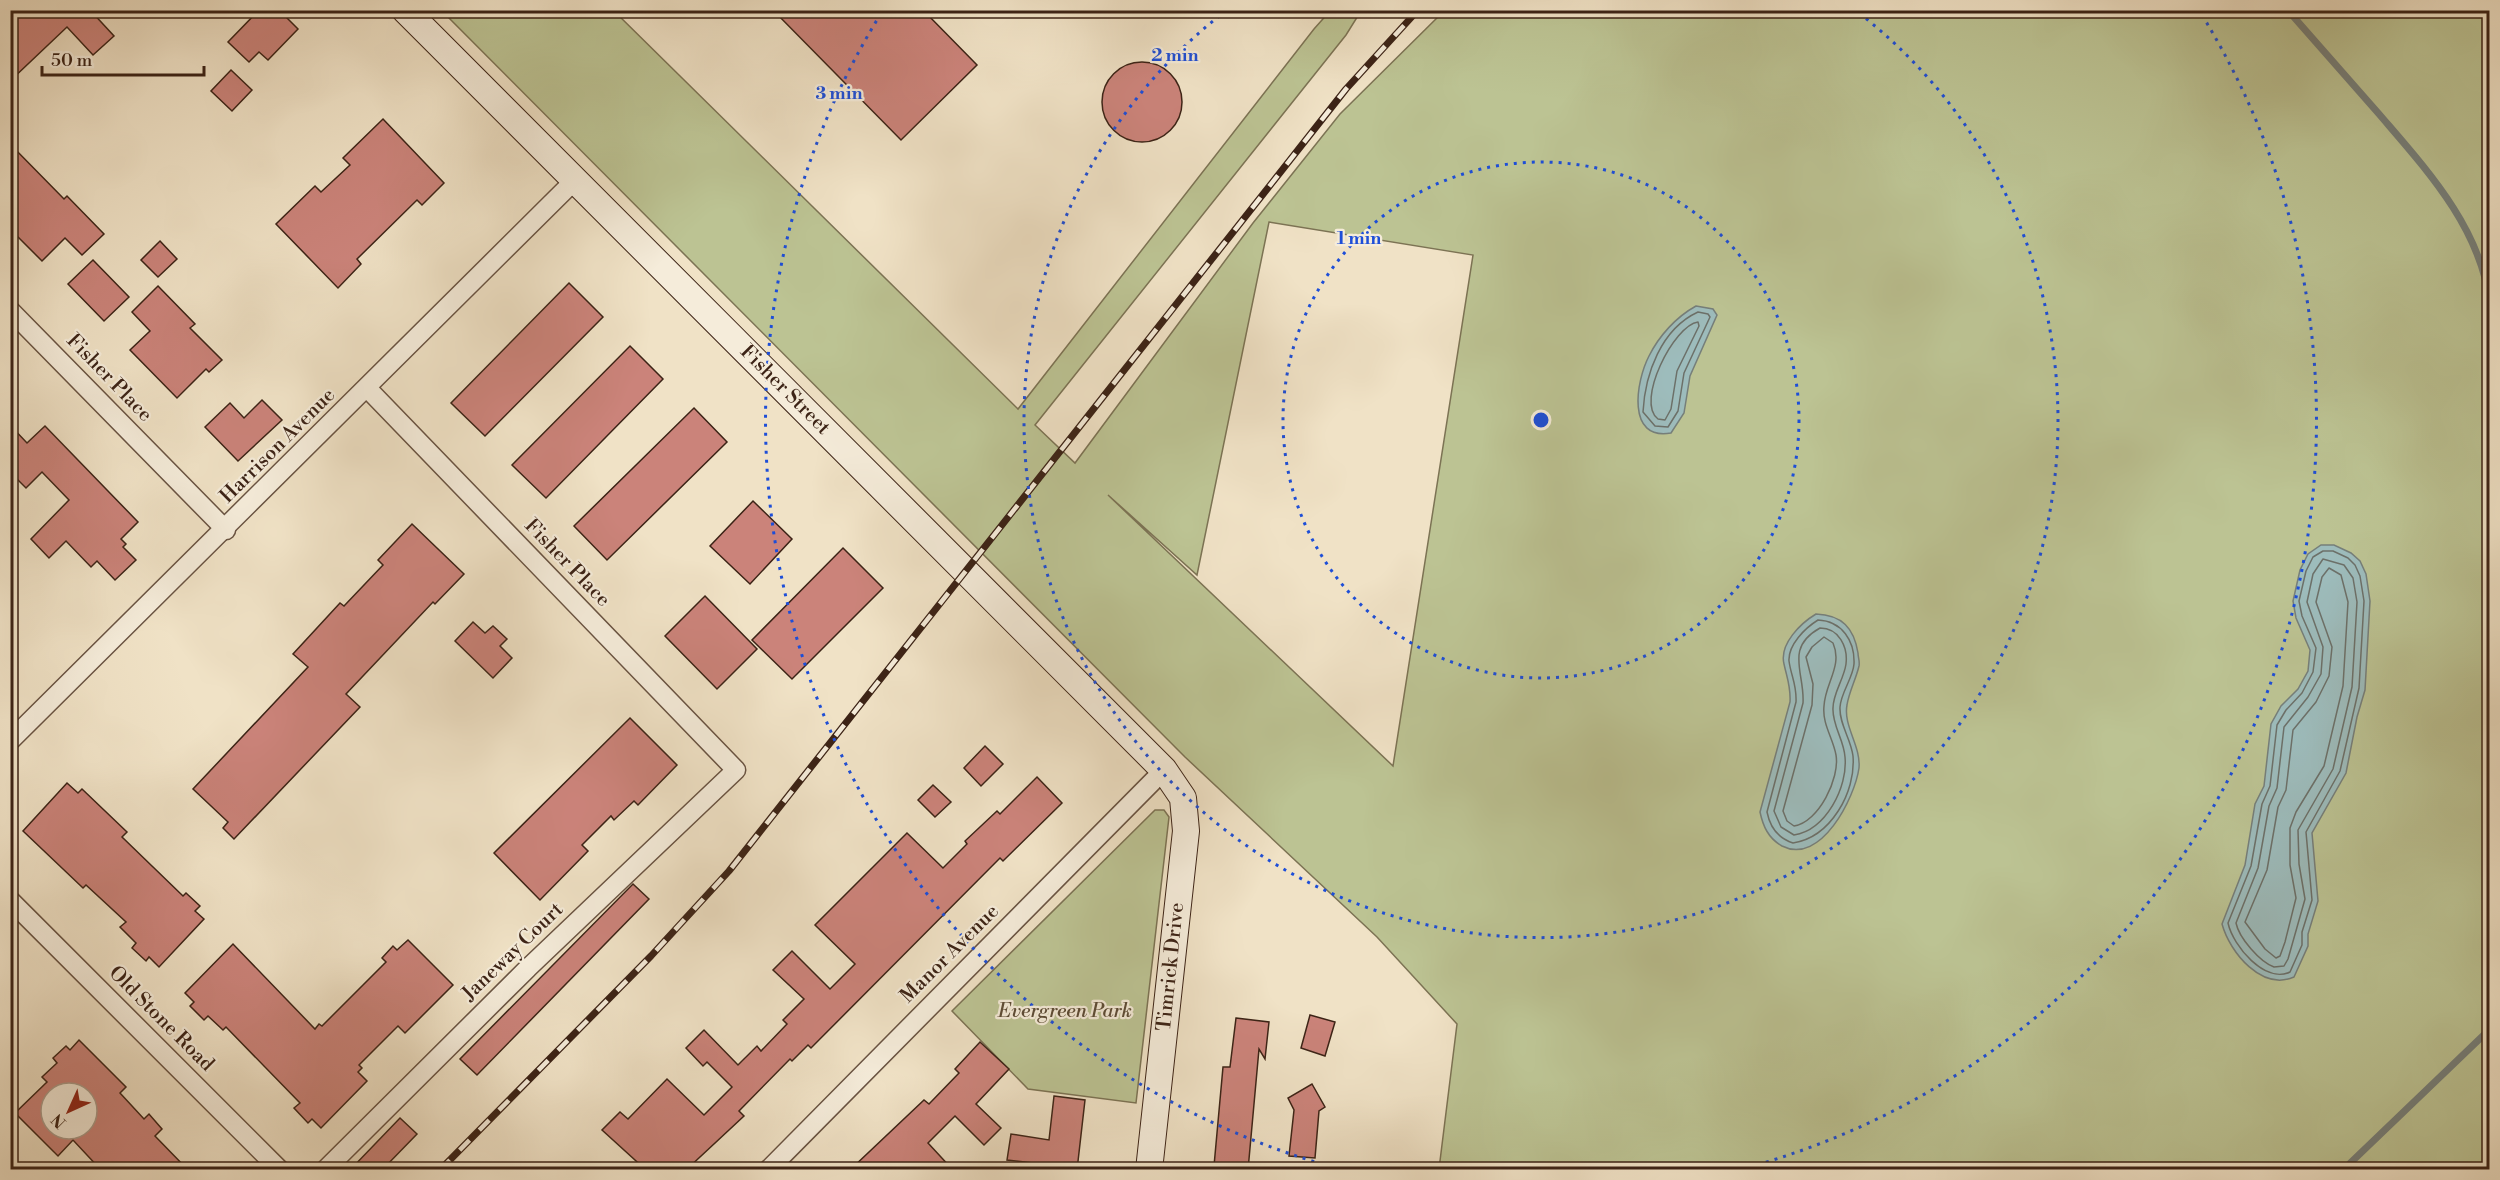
<svg xmlns="http://www.w3.org/2000/svg" width="2500" height="1180" font-family="'Libre Bodoni',serif">
	<rect width="100%" height="100%" fill="#f0e2c6"/>
	<filter id="stains"><feTurbulence type="fractalNoise" baseFrequency=".00333" numOctaves="4"/><feColorMatrix values="0 0 0 0 .2 0 0 0 0 .09 0 0 0 0 .02 0 0 0 .5 -.17"/></filter>
	<radialGradient id="worn" r=".72"><stop offset=".6" stop-color="#630" stop-opacity="0"/><stop offset="1" stop-color="#630" stop-opacity=".3"/></radialGradient>
	<g fill="#bcc393" stroke="#7c7354" stroke-width="1.5" fill-rule="evenodd">
		<path d="M442,11h172l404,398 296,-380 16,-18h31l-15,24 -311,390 40,38 178,-240 87,-109 104,-103h1045v1158h-1050l18,-145 -80,-87 -192,-180zM1269,222l204,33 -80,511 -285,-271 89,80z"/>
		<polygon points="1155,810 1164,810 1169,817 1136,1103 1028,1089 952,1011"/>
	</g>
	<g fill="#9dbcbc" stroke="#767f7a" stroke-width="1.5">
		<path d="M1696,306l17,3 4,6 -27,61 -6,37 -13,20c-45,8 -35,-52 -22,-77 10,-20 27,-39 47,-50z"/>
		<path d="M2321,545h13l17,8 9,8 6,13 4,27 -5,89 -8,27 -11,56 -34,60 6,68 -10,33v12l-14,31c-32,14 -64,-24 -72,-53l23,-59 10,-61 9,-18 7,-62 10,-18 17,-17 10,-18 2,-21 -14,-32 -3,-17 7,-31 8,-16z"/>
		<path d="M1816,614c26,1 38,14 42,39 0,5 2,8 1,13 -3,13 -10,26 -12,39 -4,21 14,41 12,63 -4,29 -38,98 -77,78 -14,-8 -19,-20 -22,-34l30,-110c1,-15 -3,-24 -6,-38 -5,-20 17,-41 32,-50z"/>
	</g>
	<g fill="none" stroke-linecap="round" stroke-linejoin="round">
		<g stroke="#6c7069" stroke-width="1.5">
			<path d="M1698,312l10,2 2,3 -26,56 -6,38 -10,16 -13,-1 -12,-14c2,-38 18,-83 55,-100z"/>
			<path d="M1698,322l1,4 -22,45 -6,38 -6,11 -7,-1c-23,-17 16,-94 40,-97z"/>
			<path d="M2323,551h10l15,7 7,7 5,11 4,25 -5,87 -19,83 -34,61 6,68 -10,32v13l-12,27c-25,12 -57,-26 -62,-49l23,-57 11,-62 8,-18 7,-61 9,-15 16,-17 11,-21 3,-24 -14,-32 -3,-15 7,-30 7,-14z"/>
			<path d="M2323,559l21,6 9,13 4,24 -5,85 -19,82 -35,61 1,34 6,35 -17,60 -4,7 -10,1c-14,-5 -35,-29 -38,-44l22,-55 11,-62 8,-18 7,-61 24,-30 13,-23 2,-27 -16,-45 6,-28z"/>
			<polygon points="2329,568 2341,575 2348,602 2343,686 2324,766 2296,812 2290,828 2290,865 2296,898 2285,942 2280,956 2276,958 2265,949 2245,922 2267,870 2278,807 2286,790 2293,730 2316,702 2329,676 2332,647 2316,602 2322,577"/>
			<path d="M1818,620c24,1 37,21 36,44 -1,14 -13,28 -14,43 -1,17 11,32 13,49 3,36 -22,81 -60,87 -16,-5 -23,-16 -26,-31l29,-110c1,-17 -5,-26 -7,-41 -1,-16 16,-33 29,-41z"/>
			<path d="M1820,628c19,0 28,19 26,36 -2,15 -13,29 -13,44 -1,17 11,32 12,49 3,30 -19,73 -51,78l-13,-8 -7,-16 29,-108c2,-30 -19,-55 17,-75z"/>
			<path d="M1824,637l9,6c10,23 -8,40 -9,63 -2,18 9,32 12,49 4,23 -17,67 -42,71l-7,-5 -4,-10 29,-106 1,-21 -7,-27 6,-10z"/>
		</g>
		<g stroke="#767f7a" stroke-width="7">
			<path d="M2292,15c29,33 58,66 87,99 48,56 102,114 111,190"/>
			<polyline points="2343,1170 2490,1029"/>
		</g>
	</g>
	<g fill="#cb837a" stroke="#3c2316" stroke-width="1.5" fill-rule="evenodd">
		<polygon points="10,10 90,10 114,36 93,55 67,27 10,81"/>
		<polygon points="259,10 279,10 298,29 268,60 259,52 249,62 228,42"/>
		<polygon points="773,10 923,10 977,65 901,140"/>
		<circle cx="1142" cy="102" r="40"/>
		<polygon points="231,70 252,90 232,111 211,91"/>
		<polygon points="383,119 444,183 422,205 417,200 357,259 361,264 338,288 276,224 315,186 321,192 350,165 343,158"/>
		<polygon points="10,144 64,199 67,196 104,234 82,255 65,238 42,261 10,229"/>
		<polygon points="160,241 177,259 158,277 141,260"/>
		<polygon points="93,260 129,297 104,321 68,284"/>
		<polygon points="569,283 603,317 485,436 451,403"/>
		<polygon points="158,286 195,324 190,328 222,360 209,372 206,369 177,398 130,350 150,331 132,312"/>
		<polygon points="630,346 663,379 546,498 512,465"/>
		<polygon points="262,400 282,420 238,461 205,427 230,403 244,418"/>
		<polygon points="694,408 727,442 607,560 574,526"/>
		<polygon points="10,425 27,443 45,426 138,522 121,539 126,544 123,547 136,560 115,580 97,561 91,567 66,541 49,558 31,539 69,500 42,472 26,488 10,472"/>
		<polygon points="753,501 792,539 750,584 710,546"/>
		<polygon points="412,524 464,574 435,604 433,602 346,694 360,707 234,839 223,828 228,822 193,789 308,667 293,654 340,603 344,606 383,565 378,560"/>
		<polygon points="843,548 883,588 792,679 752,640"/>
		<polygon points="705,596 757,649 717,689 665,636"/>
		<polygon points="473,622 485,633 493,626 507,639 500,646 512,658 493,678 455,641"/>
		<polygon points="630,718 677,765 638,805 634,801 614,820 611,816 582,845 588,851 540,900 494,853"/>
		<polygon points="985,746 1003,764 981,786 964,768"/>
		<polygon points="1037,777 1062,803 1003,861 1000,858 811,1048 808,1045 792,1061 790,1059 739,1111 744,1116 686,1170 646,1170 602,1130 620,1112 628,1119 667,1079 704,1115 732,1087 707,1062 703,1066 686,1048 704,1030 738,1065 757,1046 761,1051 787,1024 783,1020 804,999 773,970 792,951 830,989 855,964 815,925 907,833 943,868 967,844 965,841 997,811 1000,814"/>
		<polygon points="67,783 78,793 82,789 127,832 122,837 183,896 186,893 200,906 195,911 204,919 159,967 149,957 146,961 132,948 136,943 120,927 126,922 86,885 83,888 23,831"/>
		<polygon points="933,785 951,802 935,817 918,800"/>
		<polygon points="633,884 649,899 477,1075 460,1059"/>
		<polygon points="408,940 453,985 405,1033 398,1026 359,1065 362,1068 358,1072 367,1081 321,1128 312,1119 308,1123 294,1108 300,1103 226,1027 223,1030 208,1016 204,1020 190,1006 194,1002 185,993 233,944 315,1029 319,1024 322,1026 386,962 382,958 393,946 397,950"/>
		<polygon points="1310,1015 1335,1022 1325,1056 1301,1048"/>
		<polygon points="1236,1018 1269,1022 1265,1059 1259,1049 1248,1170 1214,1166 1223,1067 1230,1067"/>
		<path d="M79,1040l47,47 -6,6 24,26 5,-5 13,15 -7,7 33,34h-87l-28,-30 -15,16 -43,-43 32,-31 -5,-5 15,-14 -4,-5 13,-12 4,4zM51,1093h36v36h-36z"/>
		<polygon points="980,1042 1009,1069 976,1104 1001,1128 984,1145 955,1116 928,1143 953,1170 850,1170 924,1100 929,1104 959,1073 955,1069"/>
		<polygon points="1312,1084 1325,1107 1319,1111 1315,1158 1289,1156 1294,1110 1288,1098"/>
		<polygon points="1054,1096 1085,1100 1077,1170 1033,1170 1033,1163 1007,1160 1011,1134 1049,1140"/>
		<polygon points="400,1118 417,1134 382,1170 350,1170"/>
	</g>
	<g fill="none" stroke-linecap="round" stroke-linejoin="round">
		<g stroke="#695342" stroke-width="21">
			<g id="street">
				<polyline points="10,310 226,530"/>
				<polyline points="10,741 575,180"/>
				<polyline points="10,900 280,1170"/>
				<polyline points="325,1170 528,968 736,770 367,388"/>
				<polyline points="768,1170 1164,770"/>
			</g>
		</g>
		<g stroke="#3c2316" stroke-width="28">
			<polyline id="secondary" points="405,10 1164,770 1183,798 1186,831 1149,1170"/>
		</g>
		<use href="#street" stroke="#f5ecda" stroke-width="18"/>
		<use href="#secondary" stroke="#f5ecda" stroke-width="26"/>
		<g stroke="#3c2316" stroke-width="7">
			<polyline id="rail" points="440,1170 651,956 729,871 1346,89 1418,10"/>
		</g>
		<use href="#rail" stroke="#f5ecda" stroke-width="4.5" stroke-dasharray="14" stroke-linecap="butt"/>
	</g>
	<g fill="none" stroke="#1d4ed8" stroke-width="3" stroke-dasharray="3 6">
		<circle cx="1541" cy="420" r="258"/>
		<path d="M1859 13A517 517 0 1 1 1223 13"/>
		<path d="M1340 1169A775 775 0 0 1 880 15M2202 15A775 775 0 0 1 1742 1169"/>
	</g>
	<g text-anchor="middle" dominant-baseline="central" stroke-width="4.5" stroke-linejoin="round" paint-order="stroke">
		<g font-size="20" fill="#3c2316" stroke="#f5ecda">
			<text transform="translate(109 378) rotate(46)">Fisher Place</text>
			<text transform="translate(785 390) rotate(45)">Fisher Street</text>
			<text transform="translate(278 446) rotate(-45)">Harrison Avenue</text>
			<text transform="translate(567 563) rotate(46)">Fisher Place</text>
			<text transform="translate(513 952) rotate(-44)">Janeway Court</text>
			<text transform="translate(950 954) rotate(-45)">Manor Avenue</text>
			<text transform="translate(1171 967) rotate(-84)">Timrick Drive</text>
			<text transform="translate(161 1019) rotate(45)">Old Stone Road</text>
		</g>
		<g font-size="20" font-style="italic" fill="#5c4b35" stroke="#f5ecda">
			<text x="1065" y="1011">Evergreen Park</text>
		</g>
	</g>
	<circle cx="1541" cy="420" r="9" fill="#1d4ed8" stroke="#f5ecda" stroke-width="3"/>
	<g font-size="18" text-anchor="middle" font-weight="bold" fill="#1d4ed8" stroke="#f5ecda" stroke-width="4.5" stroke-linejoin="round" paint-order="stroke">
		<text x="1175" y="61">2 min</text>
		<text x="839" y="99">3 min</text>
		<text x="1359" y="244">1 min</text>
	</g>
	<rect width="2500" height="1180" fill="none" stroke="#f0e2c6" stroke-width="36"/>
	<rect x="12" y="12" width="2476" height="1156" fill="none" stroke="#3c2316" stroke-width="3"/>
	<rect x="18" y="18" width="2464" height="1144" fill="none" stroke="#3c2316" stroke-width="1.5"/>
	<g transform="translate(69 1111) rotate(225)"><circle r="28" fill="#f5ecda" stroke="#ab9c8c" stroke-width="1.5"/>
	<path d="M0-4.5L10 22L0 15L-10 22Z" fill="#8f2418"/>
	<text y="-9" font-size="16" font-weight="bold" text-anchor="middle" fill="#3c2316">N</text>
	</g>
	<path d="M42 66v9h162v-9" fill="none" stroke="#3c2316" stroke-width="3"/>
	<text x="51" y="66" font-size="18" fill="#3c2316" stroke="#f5ecda" stroke-width="4.5" paint-order="stroke">50 m</text>
	<rect width="100%" height="100%" filter="url(#stains)"/>
	<rect width="100%" height="100%" fill="url(#worn)"/>
</svg>
